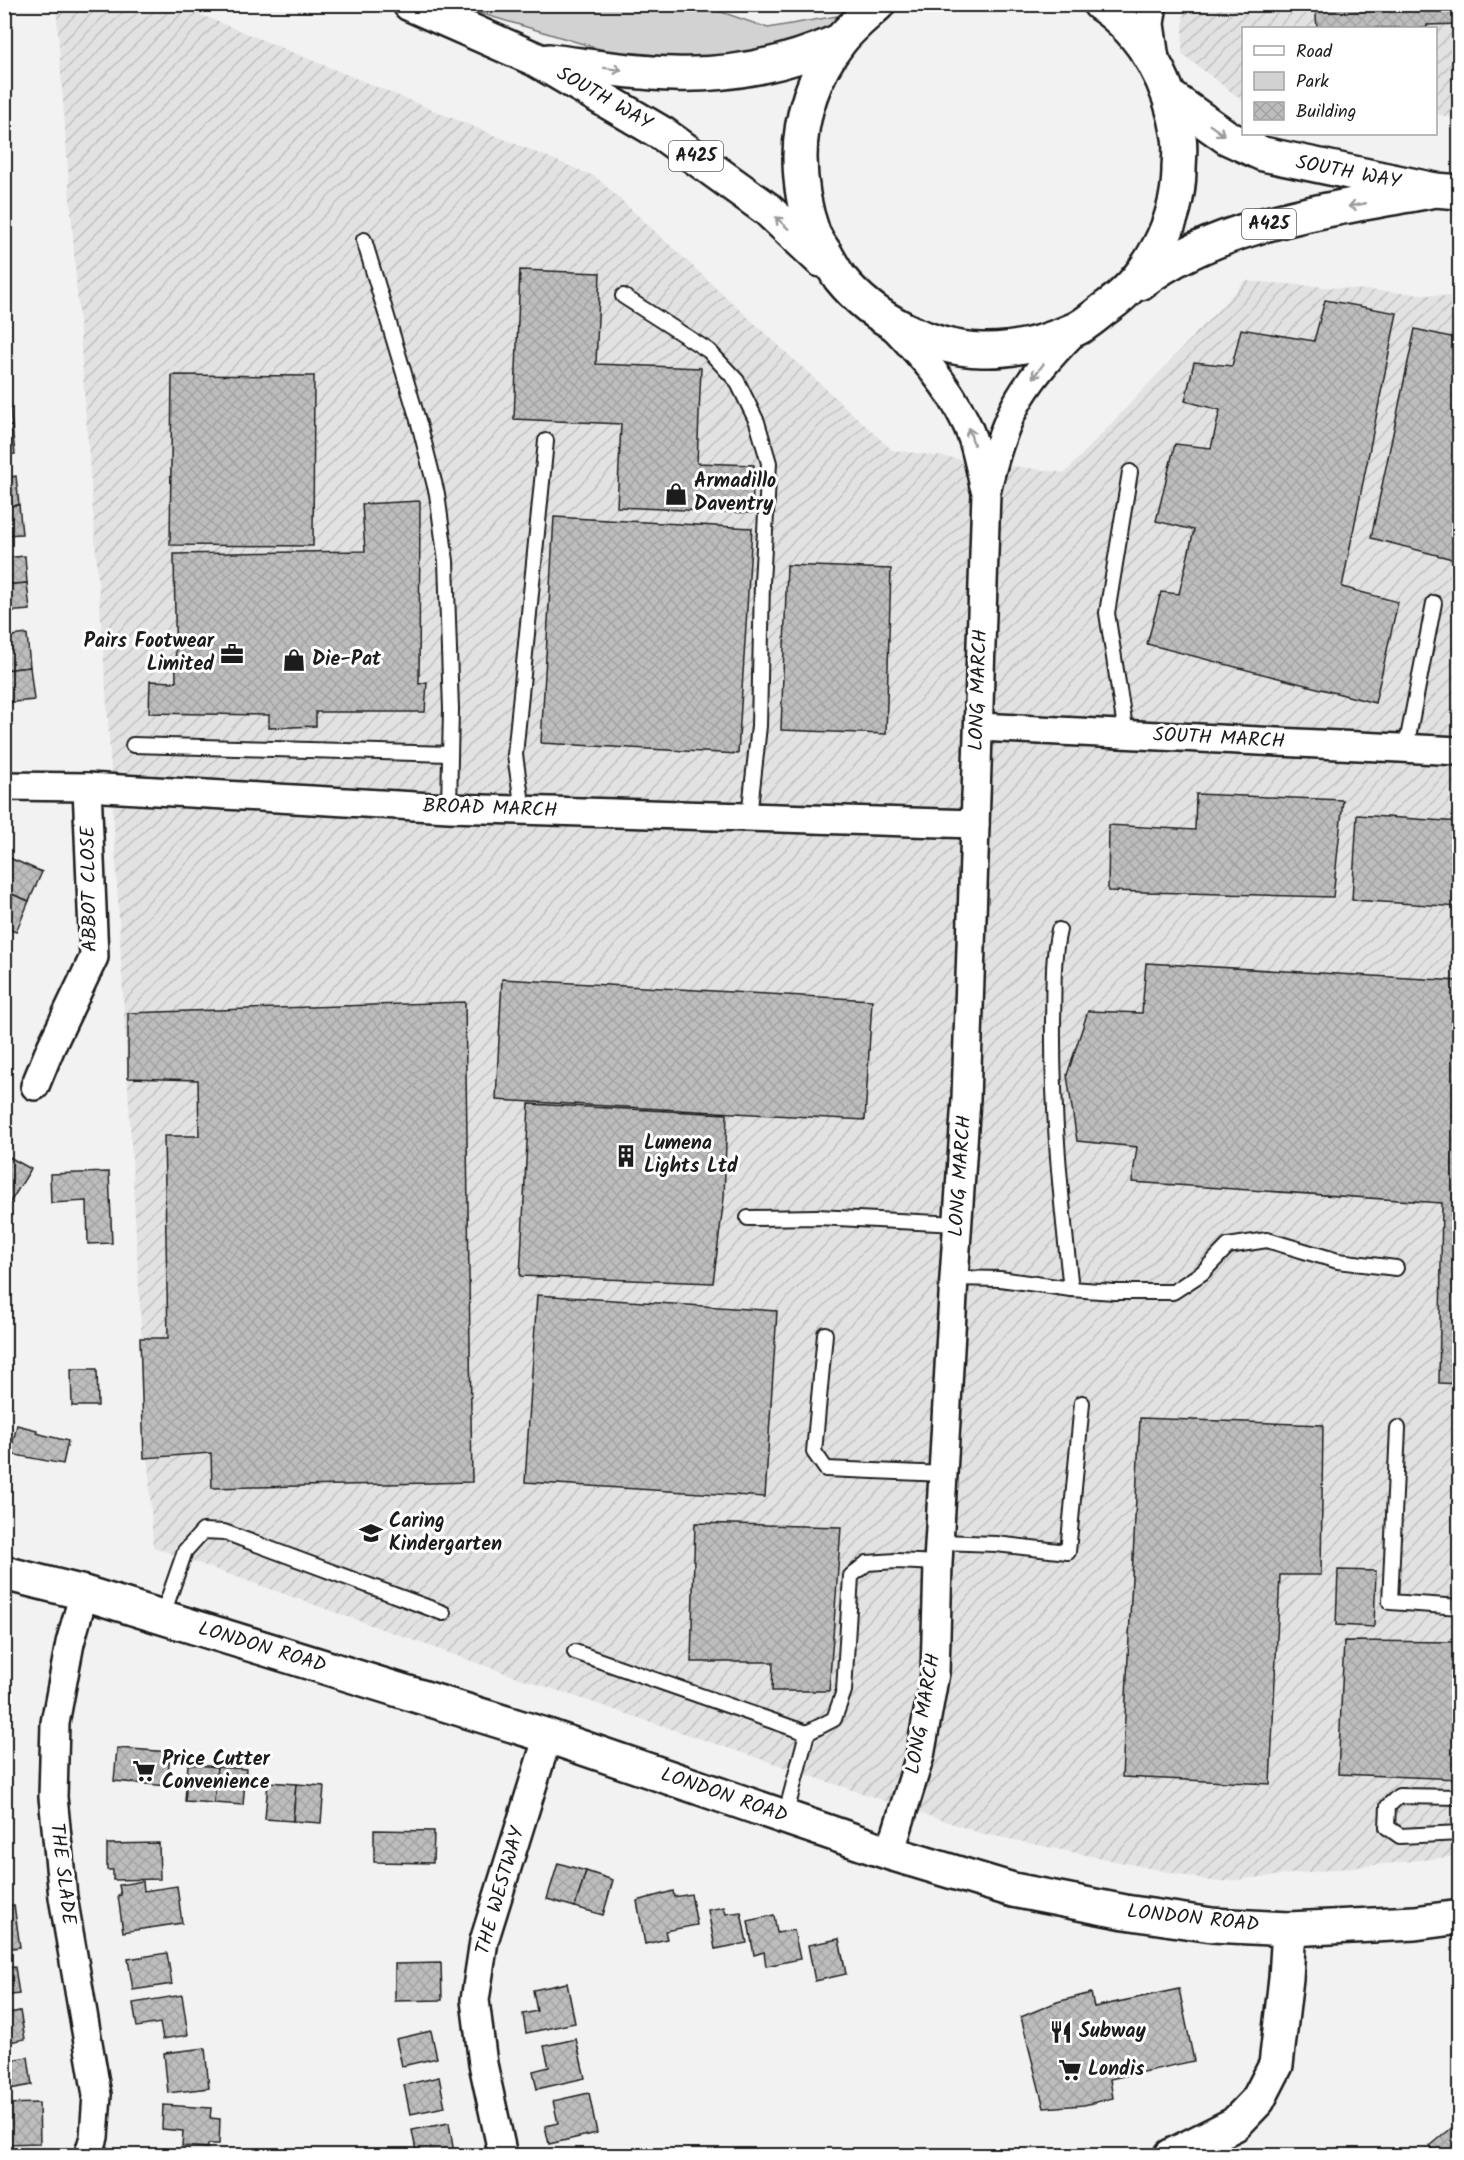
<svg xmlns="http://www.w3.org/2000/svg" width="1464" height="2160" font-family="Kalam,sans-serif">
	<defs>
		<pattern id="industrial-furrows" width="10" height="10" patternUnits="userSpaceOnUse" patternTransform="scale(1.5)"><rect width="10" height="10" fill="#e2e2e2"/><path d="M-1 1l2-2M0 10L10 0M9 11l2-2" fill="none" stroke="#c1c1c1"/></pattern>
		<pattern id="building-cross-hatch" width="8" height="8" patternUnits="userSpaceOnUse" patternTransform="scale(1.5)"><rect width="8" height="8" fill="#bdbdbd"/><path d="M0 0l8 8M0 8l8-8" fill="none" stroke="#a2a2a2"/></pattern>
	</defs>
	<rect width="100%" height="100%" fill="#f2f2f2"/>
	<filter id="ink" filterUnits="userSpaceOnUse"><feTurbulence type="fractalNoise" baseFrequency=".0167" numOctaves="2"/><feDisplacementMap in="SourceGraphic" scale="12" xChannelSelector="R" yChannelSelector="G"/><feConvolveMatrix kernelMatrix="1 2 1 2 8 2 1 2 1" color-interpolation-filters="sRGB"/></filter>
	<g filter="url(#ink)">
		<g fill="url(#industrial-furrows)">
			<polygon points="56,5 177,5 596,177 892,450 1065,473 1245,281 1459,297 1459,1856 1216,1882 980,1833 502,1672 153,1547 108,718"/>
			<polygon points="1184,5 1459,5 1459,119 1436,114 1436,28 1244,28 1243,101 1182,54"/>
		</g>
		<polygon fill="#d2d2d2" stroke="#777" stroke-width="1.5" points="460,5 701,5 768,28 837,16 828,32 766,56 691,60 620,55 473,11"/>
		<g fill="url(#building-cross-hatch)" stroke="#1c1c1c" stroke-width="1.5">
			<polygon points="1315,4 1460,4 1460,24 1427,25 1427,28 1317,28"/>
			<polygon points="520,270 600,273 596,364 701,368 697,463 754,465 752,513 617,507 621,424 514,419"/>
			<polygon points="1325,300 1397,313 1342,587 1398,602 1375,703 1147,644 1161,592 1179,594 1194,530 1156,521 1175,444 1211,448 1220,410 1185,401 1194,362 1232,366 1241,329 1314,341"/>
			<polygon points="1415,329 1460,339 1460,561 1371,538"/>
			<polygon points="4,346 7,375 4,375"/>
			<polygon points="172,375 314,376 313,546 170,545"/>
			<polygon points="9,398 12,426 4,427 4,399"/>
			<polygon points="12,426 15,454 4,455 4,427"/>
			<polygon points="16,476 19,505 4,506 4,478"/>
			<polygon points="420,501 419,684 427,682 425,712 316,712 316,726 269,728 269,715 149,713 150,681 176,682 174,554 365,551 362,504"/>
			<polygon points="19,505 22,534 4,535 4,506"/>
			<polygon points="554,517 752,528 738,754 541,743"/>
			<polygon points="25,556 27,583 4,585 4,558"/>
			<polygon points="787,565 891,569 886,734 781,730"/>
			<polygon points="27,583 30,610 4,612 4,585"/>
			<polygon points="27,634 30,667 4,670 4,637"/>
			<polygon points="30,667 34,700 4,703 4,670"/>
			<polygon points="1196,794 1343,800 1333,897 1108,891 1109,825 1195,830"/>
			<polygon points="1357,815 1460,822 1460,907 1352,900"/>
			<polygon points="5,856 42,872 29,901 4,891"/>
			<polygon points="4,891 29,901 16,932 4,927"/>
			<polygon points="1146,963 1460,981 1460,1384 1439,1383 1442,1203 1132,1182 1137,1147 1077,1141 1067,1075 1088,1011 1142,1013"/>
			<polygon points="502,979 872,1000 865,1120 496,1100"/>
			<polygon points="465,1002 472,1482 212,1488 211,1453 144,1458 140,1338 168,1338 164,1136 199,1136 198,1080 128,1078 128,1013"/>
			<polygon points="529,1104 727,1114 724,1198 713,1283 520,1276"/>
			<polygon points="4,1154 31,1169 4,1212"/>
			<polygon points="109,1172 112,1243 88,1244 87,1201 51,1203 50,1174"/>
			<polygon points="537,1295 777,1311 765,1497 525,1482"/>
			<polygon points="71,1369 97,1369 98,1406 72,1406"/>
			<polygon points="1140,1418 1323,1425 1321,1575 1280,1575 1270,1784 1122,1777"/>
			<polygon points="17,1425 37,1430 36,1433 68,1441 63,1464 10,1454"/>
			<polygon points="695,1523 841,1527 829,1691 772,1691 773,1662 691,1662"/>
			<polygon points="1338,1570 1376,1571 1374,1627 1336,1625"/>
			<polygon points="1344,1641 1460,1642 1460,1779 1338,1774"/>
			<polygon points="4,1725 8,1725 5,1761 4,1761"/>
			<polygon points="117,1748 170,1752 167,1786 114,1781"/>
			<polygon points="188,1764 217,1767 214,1803 185,1801"/>
			<polygon points="217,1767 246,1769 243,1805 214,1803"/>
			<polygon points="268,1782 296,1784 293,1821 265,1819"/>
			<polygon points="296,1784 324,1786 321,1823 293,1821"/>
			<polygon points="374,1830 434,1831 433,1863 374,1862"/>
			<polygon points="159,1843 160,1879 113,1880 113,1870 107,1870 107,1844"/>
			<polygon points="4,1863 8,1885 4,1886"/>
			<polygon points="558,1863 586,1871 575,1907 547,1899"/>
			<polygon points="586,1871 613,1880 603,1915 575,1907"/>
			<polygon points="143,1881 144,1891 177,1886 182,1923 123,1932 118,1895 121,1895 119,1885"/>
			<polygon points="673,1891 674,1897 691,1894 697,1925 665,1931 667,1939 645,1944 637,1901"/>
			<polygon points="14,1905 20,1947 4,1949 4,1906"/>
			<polygon points="724,1907 726,1914 741,1912 747,1943 715,1949 708,1910"/>
			<polygon points="774,1915 777,1933 794,1930 800,1959 766,1966 764,1952 754,1955 748,1921"/>
			<polygon points="839,1939 846,1974 815,1981 808,1945"/>
			<polygon points="167,1953 172,1984 133,1990 128,1959"/>
			<polygon points="441,1963 442,2000 395,2001 395,1964"/>
			<polygon points="15,1967 19,1994 4,1996 4,1968"/>
			<polygon points="567,1983 575,2023 526,2033 523,2014 537,2011 533,1990"/>
			<polygon points="1179,1989 1194,2061 1110,2079 1113,2098 1084,2105 1044,2108 1021,2017 1057,2002 1091,1993 1094,2007"/>
			<polygon points="182,1995 188,2035 163,2039 160,2023 137,2027 133,2003"/>
			<polygon points="20,2011 25,2039 4,2043 4,2014"/>
			<polygon points="431,2031 437,2058 402,2066 396,2039"/>
			<polygon points="576,2039 585,2078 537,2089 533,2071 549,2067 544,2046"/>
			<polygon points="205,2048 209,2088 168,2093 164,2053"/>
			<polygon points="28,2057 32,2085 4,2090 4,2061"/>
			<polygon points="439,2077 445,2107 410,2114 404,2085"/>
			<polygon points="589,2093 597,2133 549,2144 545,2126 558,2123 553,2101"/>
			<polygon points="39,2103 40,2143 4,2144 4,2104"/>
			<polygon points="163,2105 211,2108 210,2118 220,2119 219,2144 208,2144 208,2148 182,2146 183,2131 162,2129"/>
			<polygon points="1460,2121 1460,2156 1438,2156 1430,2146"/>
			<polygon points="449,2123 454,2153 440,2156 417,2156 412,2130"/>
			<polygon points="601,2151 602,2156 578,2156"/>
			<polygon points="873,2151 874,2156 851,2156"/>
		</g>
		<g fill="none" stroke-linecap="round" stroke-linejoin="round">
			<g stroke="#1c1c1c" stroke-width="18">
				<g id="lane">
					<polyline points="364,240 420,427 437,494 446,561 451,709 449,808"/>
					<polyline points="623,296 709,351 737,381 757,422 769,463 762,582 759,726 749,817"/>
					<polyline points="1126,734 1107,613 1130,472"/>
					<polyline points="133,745 450,754"/>
					<polyline points="1406,748 1434,603"/>
					<polyline points="523,810 515,755 546,441"/>
					<path d="M1059,930c-7,30 -5,60 -6,91 -1,90 8,179 18,268"/>
					<polyline points="748,1218 817,1217 958,1224"/>
					<polyline points="954,1278 1000,1279 1071,1289 1114,1292 1173,1292 1202,1273 1228,1246 1267,1240 1338,1261 1396,1268"/>
					<polyline points="825,1334 814,1452 826,1469 945,1474"/>
					<polyline points="1398,1428 1390,1602 1460,1607"/>
					<polyline points="940,1542 996,1544 1068,1552 1082,1403"/>
					<polyline points="162,1617 185,1551 203,1531 224,1532 443,1613"/>
					<polyline points="575,1652 807,1733 785,1817"/>
					<polyline points="807,1733 834,1719 844,1691 851,1576 867,1563 896,1561 938,1563"/>
					<polyline points="1460,1797 1399,1796 1388,1806 1387,1827 1400,1836 1460,1833"/>
				</g>
			</g>
			<g stroke="#1c1c1c" stroke-width="32">
				<g id="street">
					<polyline points="1153,4 1150,24 1156,66"/>
					<path d="M894,327c26,28 53,56 70,92 11,20 15,45 20,67"/>
					<polyline points="979,727 1460,751"/>
					<polyline points="4,786 87,787 449,808 975,824"/>
					<polyline points="35,1086 51,1047 94,957 87,787"/>
					<polyline points="84,1593 70,1643 55,1723 53,1797 63,1897 97,2095 94,2137 88,2156"/>
					<path d="M890,1853l30,-97 15,-83 3,-110 16,-285 12,-179 20,-606c17,-75 34,-108 89,-162"/>
					<polyline points="503,2156 483,2064 475,2000 484,1941 548,1736"/>
				</g>
			</g>
			<g stroke="#1c1c1c" stroke-width="38">
				<g id="secondary">
					<polyline points="4,1573 84,1593 548,1736 890,1853 1013,1890 1125,1912 1212,1925 1289,1929 1415,1923 1460,1917"/>
					<polyline points="1171,2156 1235,2124 1258,2100 1276,2065 1286,1978 1289,1929"/>
				</g>
			</g>
			<g stroke="#1c1c1c" stroke-width="38">
				<g id="primary">
					<polyline points="410,4 535,59 663,134 767,209 821,260"/>
					<path d="M878,4c-13,12 -27,23 -38,37 -26,33 -40,75 -40,116 0,26 4,51 13,76 3,7 8,14 12,20 5,9 10,18 15,25 33,41 90,71 142,72 32,1 65,-8 94,-21 11,-5 21,-15 31,-22 42,-29 71,-85 72,-136 0,-11 2,-23 0,-34 -8,-52 -34,-103 -79,-133"/>
					<path d="M549,61c41,5 83,12 124,13 57,2 115,-10 166,-33"/>
					<polyline points="1169,96 1228,138 1263,154 1435,190 1460,192"/>
					<path d="M1140,283c80,-62 198,-74 295,-93"/>
				</g>
			</g>
			<use href="#lane" stroke="#fff" stroke-width="14"/>
			<use href="#street" stroke="#fff" stroke-width="27"/>
			<use href="#secondary" stroke="#fff" stroke-width="33"/>
			<use href="#primary" stroke="#fff" stroke-width="33"/>
		</g>
		<defs><path id="oneway-shaft" d="M-6 0H5M1.5-3L5.5 0L1.5 3" fill="none" stroke-width="1.6" stroke-linecap="round" stroke-linejoin="round" transform="scale(1.5)"/></defs>
		<g stroke="#999">
			<use href="#oneway-shaft" transform="translate(613 69) rotate(7)"/>
			<use href="#oneway-shaft" transform="translate(1217 130) rotate(36)"/>
			<use href="#oneway-shaft" transform="translate(1357 205) rotate(169)"/>
			<use href="#oneway-shaft" transform="translate(782 223) rotate(-137)"/>
			<use href="#oneway-shaft" transform="translate(1038 371) rotate(128)"/>
			<use href="#oneway-shaft" transform="translate(971 436) rotate(-109)"/>
		</g>
	</g>
	<defs>
		<g id="shop-bare" transform="scale(1.8)"><path d="M-5-2.5h2.3a2.7 3.5 0 0 1 5.4 0H5L5.5 6h-11ZM-1.5-2.5h3a1.5 2.3 0 0 0-3 0Z" fill="#1c1c1c" stroke="#fff" stroke-width="2.5" paint-order="stroke"/></g>
		<g id="office-bare" transform="scale(1.8)"><path d="M-6-3h4V-5.5h4V-3h4V5H-6ZM-1-4.5V-3h2v-1.5ZM-6 0V1H6V0Z" fill="#1c1c1c" stroke="#fff" stroke-width="2.5" paint-order="stroke"/></g>
		<g id="building-bare" transform="scale(1.8)"><path d="M-4-6H4V6H1V3H-1V6H-4ZM-2.5-4.3h1.7v1.8h-1.7ZM.8-4.3h1.7v1.8H.8ZM-2.5-1h1.7V.8h-1.7ZM.8-1h1.7V.8H.8Z" fill="#1c1c1c" stroke="#fff" stroke-width="2.5" paint-order="stroke"/></g>
		<g id="school-bare" transform="scale(1.8)"><path d="M0-5L7-2L0 1L-7-2ZM-4 1L0 2.5L4 1V4Q0 6-4 4Z" fill="#1c1c1c" stroke="#fff" stroke-width="2.5" paint-order="stroke"/></g>
		<g id="supermarket-bare" transform="scale(1.8)"><path d="M-6-5.5h2.5l.6 2H6L4.5 2H-2.5L-4.4-4H-6ZM-1.5 3.2a1.3 1.3 0 1 0 .1 0ZM3 3.2a1.3 1.3 0 1 0 .1 0Z" fill="#1c1c1c" stroke="#fff" stroke-width="2.5" paint-order="stroke"/></g>
		<g id="restaurant-bare" transform="scale(1.8)"><path d="M-5-6h1v4h1v-4h1v4h1v-4h1v5L-1.5 .5V6h-2V.5L-5-1ZM5-6V6H3V1.5H1.5Q1.5-4 5-6Z" fill="#1c1c1c" stroke="#fff" stroke-width="2.5" paint-order="stroke"/></g>
	</defs>
	<g fill-rule="evenodd">
		<use href="#shop-bare" x="676" y="494"/>
		<use href="#office-bare" x="232" y="654"/>
		<use href="#shop-bare" x="294" y="660"/>
		<use href="#building-bare" x="626" y="1156"/>
		<use href="#school-bare" x="371" y="1533"/>
		<use href="#supermarket-bare" x="144" y="1771"/>
		<use href="#restaurant-bare" x="1061" y="2032"/>
		<use href="#supermarket-bare" x="1070" y="2070"/>
	</g>
	<g text-anchor="middle" dominant-baseline="central" stroke-width="6" stroke-linejoin="round" paint-order="stroke">
		<g fill="#fff" stroke="#606060" stroke-width="1.5">
			<rect x="669" y="141" width="54" height="30" rx="4.5"/>
			<rect x="1242" y="209" width="54" height="30" rx="4.5"/>
		</g>
		<g font-size="18" font-weight="bold" fill="#1c1c1c">
			<text x="696" y="156">A425</text>
			<text x="1269" y="224">A425</text>
		</g>
		<g font-size="20" fill="#1c1c1c" stroke="#fff">
			<text transform="translate(604 99) rotate(30)">SOUTH WAY</text>
			<text transform="translate(1348 173) rotate(11)">SOUTH WAY</text>
			<text transform="translate(979 690) rotate(-88)">LONG MARCH</text>
			<text transform="translate(1219 739) rotate(3)">SOUTH MARCH</text>
			<text transform="translate(490 809) rotate(2)">BROAD MARCH</text>
			<text transform="translate(90 889) rotate(-91)">ABBOT CLOSE</text>
			<text transform="translate(961 1176) rotate(-86)">LONG MARCH</text>
			<text transform="translate(262 1648) rotate(17)">LONDON ROAD</text>
			<text transform="translate(924 1714) rotate(-80)">LONG MARCH</text>
			<text transform="translate(724 1796) rotate(19)">LONDON ROAD</text>
			<text transform="translate(62 1874) rotate(83)">THE SLADE</text>
			<text transform="translate(501 1891) rotate(-74)">THE WESTWAY</text>
			<text transform="translate(1193 1919) rotate(6)">LONDON ROAD</text>
		</g>
		<g font-size="20" font-weight="bold" fill="#1c1c1c" stroke="#fff" text-anchor="start">
			<text x="694" y="482">Armadillo<tspan x="694" dy="23">Daventry</tspan></text>
			<text x="214" y="642" text-anchor="end">Pairs Footwear<tspan x="214" dy="23">Limited</tspan></text>
			<text x="312" y="660">Die-Pat</text>
			<text x="644" y="1144">Lumena<tspan x="644" dy="23">Lights Ltd</tspan></text>
			<text x="389" y="1522">Caring<tspan x="389" dy="23">Kindergarten</tspan></text>
			<text x="162" y="1760">Price Cutter<tspan x="162" dy="23">Convenience</tspan></text>
			<text x="1079" y="2032">Subway</text>
			<text x="1088" y="2070">Londis</text>
		</g>
	</g>
	<rect width="1464" height="2160" fill="none" stroke="#fff" stroke-width="24"/>
	<rect x="12" y="12" width="1440" height="2136" fill="none" stroke="#1c1c1c" stroke-width="2" filter="url(#ink)"/>
	<rect x="1242" y="27" width="195" height="108" fill="#ffffff" stroke="#a4a4a4" stroke-width="1.5"/>
	<rect x="1254" y="46" width="30" height="9" fill="#ffffff" stroke="#a4a4a4" stroke-width="1.5"/>
	<text x="1296" y="57" font-size="18" fill="#1c1c1c">Road</text>
	<rect x="1254" y="72" width="30" height="18" fill="#d2d2d2" stroke="#a4a4a4" stroke-width="1.5"/>
	<text x="1296" y="87" font-size="18" fill="#1c1c1c">Park</text>
	<rect x="1254" y="102" width="30" height="18" fill="url(#building-cross-hatch)" stroke="#a4a4a4" stroke-width="1.5"/>
	<text x="1296" y="117" font-size="18" fill="#1c1c1c">Building</text>
</svg>
